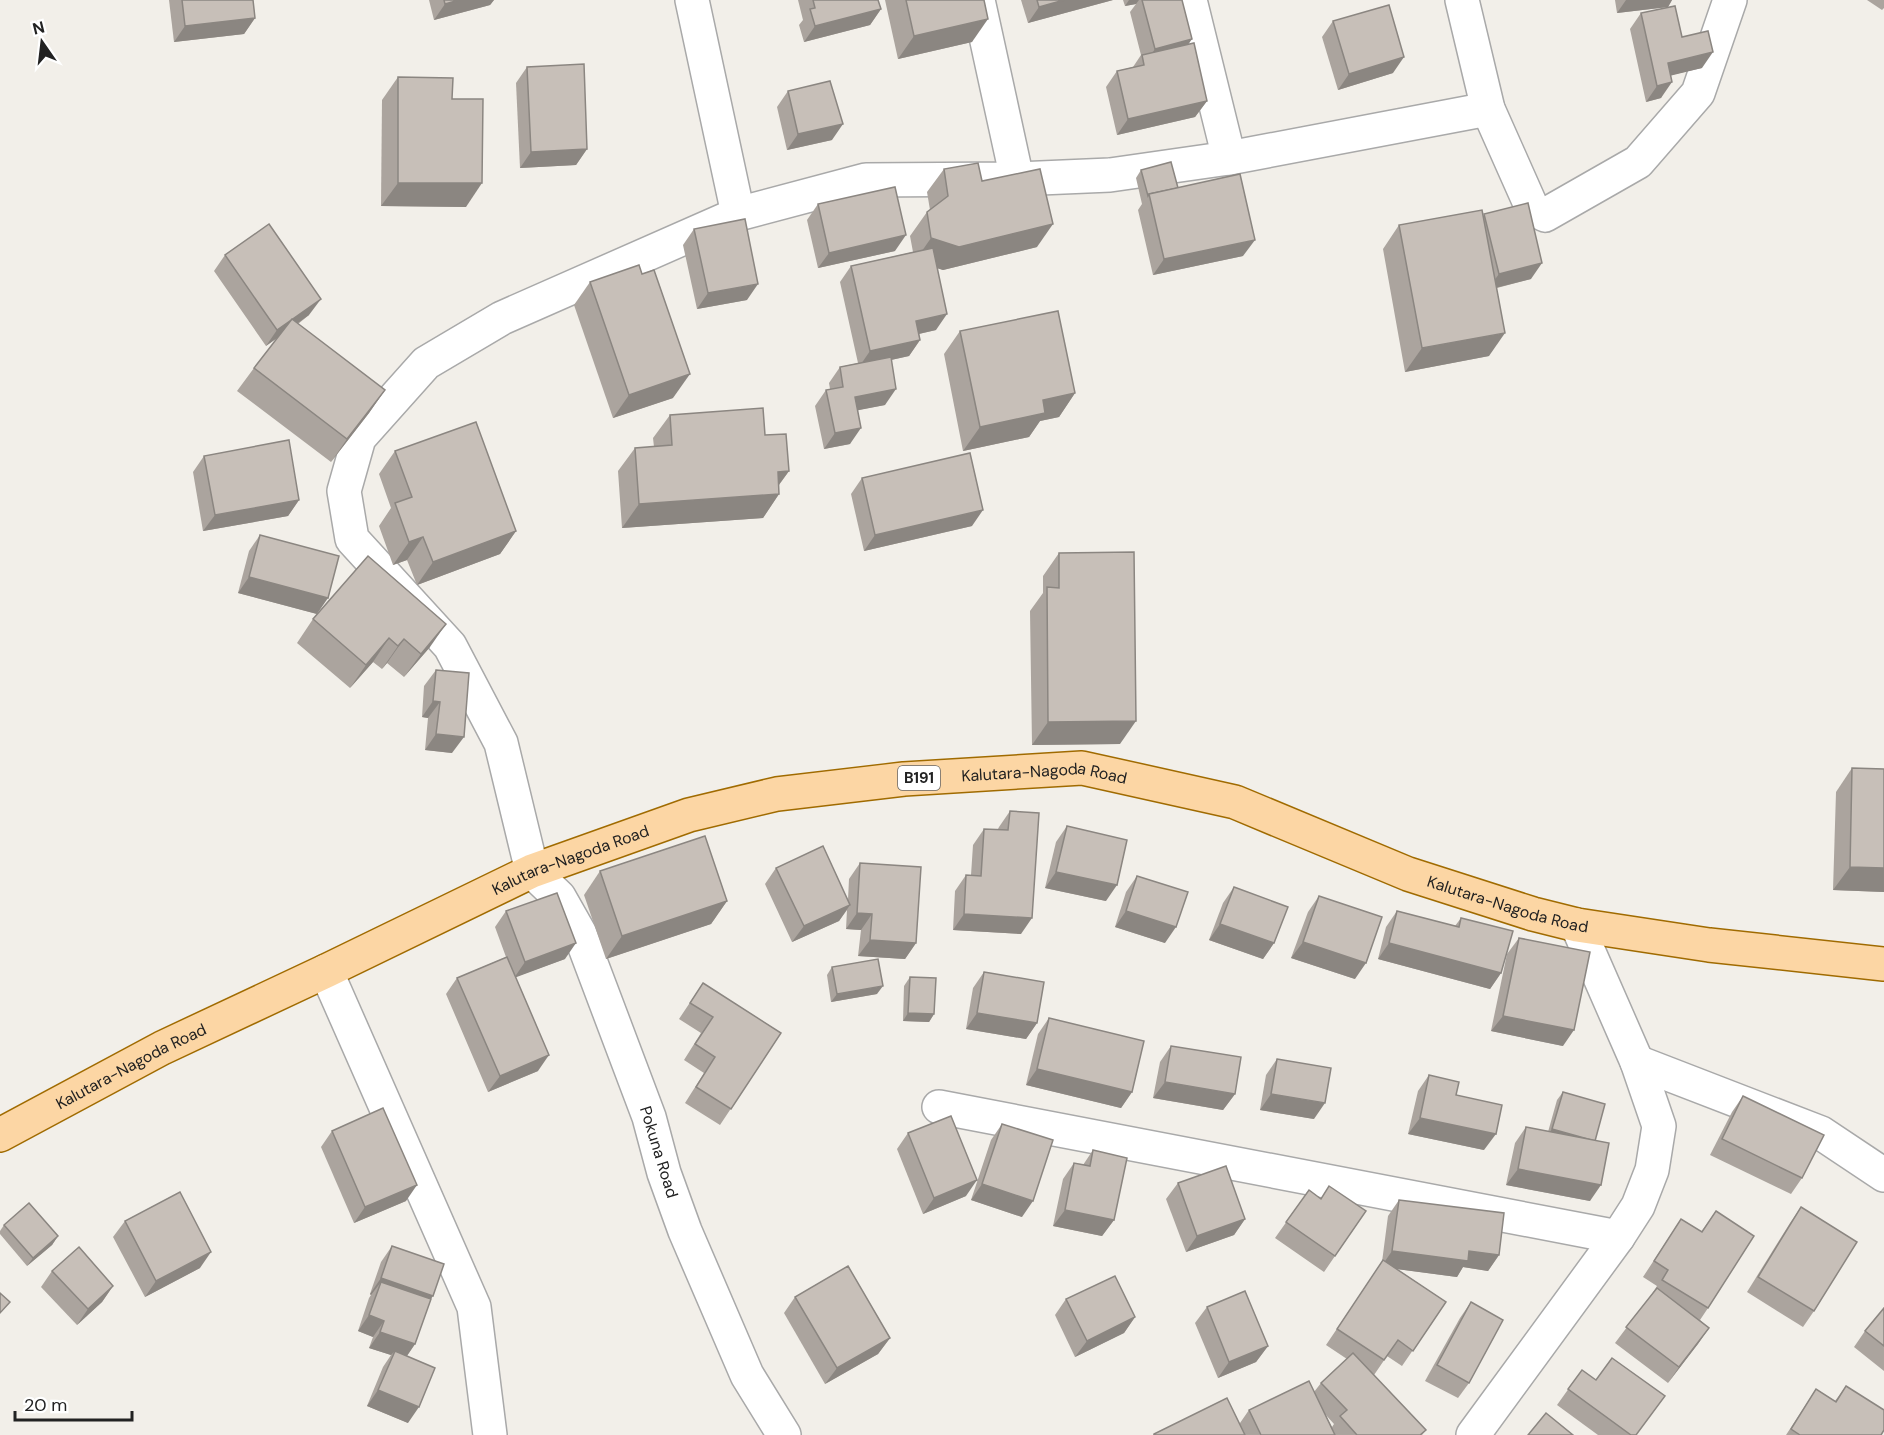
<svg xmlns="http://www.w3.org/2000/svg" width="1884" height="1435" font-family="'DM Sans',sans-serif">
	<rect width="100%" height="100%" fill="#f2efe9"/>
	<g fill="none" stroke-linecap="round" stroke-linejoin="round">
		<g stroke="#a9a9a9" stroke-width="36">
			<g id="minor">
				<polyline points="692,0 738,214"/>
				<polyline points="978,0 1017,179"/>
				<polyline points="1190,0 1229,158"/>
				<polyline points="1462,0 1488,109 1532,208 1545,215 1638,162 1698,93 1730,0"/>
				<polyline points="326,971 474,1307 490,1435"/>
				<polyline points="1637,1062 1821,1133 1884,1175"/>
				<polyline points="939,1107 1618,1237"/>
				<polyline points="784,1435 747,1375 685,1231 664,1173 649,1117 580,934 559,897 532,871 501,743 450,646 352,539 344,491 359,438 426,363 502,318 738,214 866,180 1017,179 1110,175 1229,158 1488,109"/>
				<polyline points="1473,1435 1618,1237 1638,1206 1652,1170 1659,1126 1637,1062 1577,925"/>
			</g>
		</g>
		<g stroke="#a06b00" stroke-width="36">
			<g id="primary">
				<path id="s1" d="M0,1135l162,-87 164,-77 206,-100 157,-56 88,-21 127,-15 178,-11 153,34 173,72 125,40 44,11 132,20 175,19"/>
			</g>
		</g>
		<use href="#minor" stroke="#fff" stroke-width="33"/>
		<use href="#primary" stroke="#fcd6a4" stroke-width="33"/>
	</g>
	<g fill="#aba49e" fill-rule="evenodd">
		<polygon points="169,0 253,0 255,18 244,34 174,42"/>
		<polygon points="429,0 494,0 490,5 434,20"/>
		<polygon points="798,0 878,0 881,9 870,25 804,42 799,25 803,20"/>
		<polygon points="885,0 984,0 972,42 898,59"/>
		<polygon points="1021,0 1113,0 1028,23"/>
		<polygon points="1123,0 1182,0 1188,44 1207,101 1195,117 1117,135 1106,87 1117,71 1133,67 1141,55 1130,12 1136,4 1125,6"/>
		<polygon points="1615,0 1672,0 1668,7 1617,13"/>
		<polygon points="1867,0 1884,0 1884,8 1882,10"/>
		<polygon points="1641,13 1682,37 1702,68 1671,75 1661,98 1646,102 1630,29"/>
		<polygon points="1333,21 1393,73 1338,90 1322,37"/>
		<polygon points="527,67 587,149 576,165 520,168 516,83"/>
		<polygon points="398,77 452,99 466,207 381,206 382,100"/>
		<polygon points="788,91 832,140 787,150 777,107"/>
		<polygon points="944,169 982,181 1037,247 943,270 937,268 936,330 919,334 920,340 909,356 891,360 885,405 858,410 850,444 824,449 815,406 826,390 830,389 829,383 840,367 858,363 840,282 851,266 913,252 910,236 927,212 930,210 927,192"/>
		<polygon points="1141,170 1178,188 1243,256 1153,275 1138,210 1142,204 1136,178"/>
		<polygon points="818,204 895,251 818,268 807,220"/>
		<polygon points="1483,215 1531,279 1497,288 1489,356 1405,372 1383,249 1399,225"/>
		<polygon points="694,229 747,300 697,309 683,245"/>
		<polygon points="225,255 309,315 298,324 385,390 369,413 331,462 237,391 254,368 278,337 266,346 214,271"/>
		<polygon points="642,274 673,398 613,418 574,305 590,282"/>
		<polygon points="960,331 1075,393 1059,417 1040,421 1029,437 963,451 944,354"/>
		<polygon points="670,415 765,435 789,471 779,485 779,494 763,518 622,528 618,471 635,448 654,447 653,438"/>
		<polygon points="395,451 516,531 500,554 417,585 407,560 393,565 379,526 391,508 379,474"/>
		<polygon points="204,456 299,500 288,516 203,531 193,472"/>
		<polygon points="862,478 972,526 864,551 851,494"/>
		<polygon points="260,535 317,614 238,593 249,551"/>
		<polygon points="1059,553 1120,744 1032,745 1030,611 1043,593 1043,576"/>
		<polygon points="368,556 430,647 404,677 387,663 382,669 373,662 350,688 297,643 313,619"/>
		<polygon points="436,670 452,753 425,750 428,718 422,717 424,686"/>
		<polygon points="1852,768 1884,769 1884,892 1833,890 1836,792"/>
		<polygon points="1010,811 1021,934 953,930 955,891 966,875 971,875 973,845 984,829 998,829 999,827"/>
		<polygon points="1067,826 1106,901 1045,888 1056,842"/>
		<polygon points="860,863 916,943 905,959 858,956 861,930 846,929 847,910 839,921 792,942 765,884 776,868 848,900 849,879"/>
		<polygon points="600,871 727,901 711,924 606,959 584,895"/>
		<polygon points="1137,876 1165,943 1115,927 1126,892"/>
		<polygon points="1234,887 1274,943 1263,959 1209,940 1223,903"/>
		<polygon points="1319,896 1355,979 1291,958 1308,912"/>
		<polygon points="506,911 565,959 515,977 538,1071 488,1092 446,994 457,978 506,957 495,927"/>
		<polygon points="1397,911 1455,926 1461,918 1501,973 1490,989 1378,959 1386,927"/>
		<polygon points="1519,938 1563,1046 1491,1031 1507,954"/>
		<polygon points="832,967 877,994 831,1002 827,975"/>
		<polygon points="984,972 1037,1023 1026,1039 966,1029 973,988"/>
		<polygon points="910,977 934,1014 929,1022 903,1021 904,986"/>
		<polygon points="703,983 781,1033 720,1125 685,1103 704,1073 684,1060 701,1033 679,1019"/>
		<polygon points="1049,1018 1132,1092 1121,1108 1026,1085 1038,1034"/>
		<polygon points="1171,1046 1235,1094 1223,1110 1153,1098 1160,1062"/>
		<polygon points="1277,1059 1314,1119 1260,1110 1266,1075"/>
		<polygon points="1429,1075 1456,1095 1484,1150 1408,1134 1418,1091"/>
		<polygon points="1563,1092 1595,1141 1590,1201 1506,1185 1515,1143 1526,1127 1548,1132 1557,1100"/>
		<polygon points="1743,1096 1802,1178 1791,1194 1710,1155 1732,1112"/>
		<polygon points="1002,1124 1022,1217 971,1200 991,1140"/>
		<polygon points="332,1131 406,1201 354,1223 321,1147"/>
		<polygon points="908,1133 966,1196 923,1214 897,1149"/>
		<polygon points="1093,1150 1114,1220 1102,1236 1053,1226 1063,1179 1074,1163 1083,1165"/>
		<polygon points="1178,1183 1245,1219 1234,1235 1186,1252 1166,1199"/>
		<polygon points="1309,1190 1320,1198 1366,1211 1324,1272 1275,1238"/>
		<path d="M1399,1200l100,55 -11,16 -25,-4 -6,10 -60,-8 49,33 -44,64 -15,-10 -13,19 52,55 -4,5h-269l1,-1 86,-11 9,-13 65,-18 7,-9 26,-24 -21,-14 56,-83 6,-46zM1325,1414l9,10 -2,3z"/>
		<polygon points="1801,1207 1814,1311 1803,1327 1747,1292 1790,1223"/>
		<polygon points="1716,1211 1708,1308 1700,1320 1709,1328 1668,1383 1615,1343 1652,1294 1657,1286 1643,1277 1681,1219 1701,1232"/>
		<polygon points="125,1221 200,1268 145,1297 113,1237"/>
		<polygon points="4,1225 58,1236 52,1245 27,1266 0,1234 0,1231"/>
		<polygon points="392,1246 431,1299 415,1344 407,1356 408,1423 367,1406 383,1367 391,1355 369,1348 373,1337 358,1331 369,1298 371,1295 370,1294 381,1262"/>
		<polygon points="52,1271 113,1286 102,1302 77,1325 41,1287"/>
		<polygon points="795,1297 890,1338 878,1354 825,1384 784,1313"/>
		<polygon points="1066,1299 1135,1317 1124,1333 1075,1357 1055,1315"/>
		<polygon points="1471,1302 1469,1383 1458,1398 1425,1381 1460,1318"/>
		<polygon points="1207,1307 1268,1346 1256,1362 1218,1378 1195,1323"/>
		<polygon points="1884,1308 1884,1371 1854,1347 1865,1331"/>
		<polygon points="1582,1370 1637,1435 1598,1435 1557,1405"/>
		<polygon points="1846,1386 1881,1435 1786,1435 1816,1389 1835,1401"/>
	</g>
	<g fill="#8b8681">
		<polygon points="459,0 494,0 490,5 434,20 445,4"/>
		<polygon points="1064,0 1113,0 1028,23 1039,7"/>
		<polygon points="1129,0 1139,0 1136,4 1125,6"/>
		<polygon points="1626,0 1672,0 1668,7 1617,13"/>
		<polygon points="881,9 870,25 804,42 815,26"/>
		<polygon points="255,18 244,34 174,42 185,26"/>
		<polygon points="988,19 972,42 898,59 914,36"/>
		<polygon points="1192,39 1181,55 1144,65 1155,49"/>
		<polygon points="1713,52 1702,68 1657,79 1668,63"/>
		<polygon points="1404,57 1393,73 1338,90 1349,74"/>
		<polygon points="1672,82 1661,98 1646,102 1657,86"/>
		<polygon points="1207,101 1195,117 1117,135 1128,119"/>
		<polygon points="843,124 832,140 787,150 798,134"/>
		<polygon points="587,149 576,165 520,168 531,152"/>
		<polygon points="398,183 482,183 466,207 381,206"/>
		<polygon points="1053,224 1037,247 943,270 915,261 931,238"/>
		<polygon points="906,235 895,251 818,268 829,253"/>
		<polygon points="1255,240 1243,256 1153,275 1164,259"/>
		<polygon points="1542,263 1531,279 1487,290 1499,274"/>
		<polygon points="758,284 747,300 697,309 708,293"/>
		<polygon points="321,299 309,315 266,346 277,330"/>
		<polygon points="947,314 936,330 905,337 916,321"/>
		<polygon points="1505,333 1489,356 1405,372 1422,348"/>
		<polygon points="920,340 909,356 859,367 870,351"/>
		<polygon points="690,374 673,398 613,418 629,395"/>
		<polygon points="896,389 885,405 844,413 855,397"/>
		<polygon points="385,390 369,413 331,462 347,439"/>
		<polygon points="1075,393 1059,417 1040,421 1029,437 963,451 980,427 1043,400"/>
		<polygon points="861,428 850,444 824,449 835,433"/>
		<polygon points="789,471 772,494 778,472"/>
		<polygon points="779,494 763,518 622,528 639,504"/>
		<polygon points="299,500 288,516 203,531 215,515"/>
		<polygon points="983,510 972,526 864,551 875,535"/>
		<polygon points="516,531 500,554 417,585 433,562"/>
		<polygon points="423,537 407,560 393,565 409,542"/>
		<polygon points="249,577 328,598 317,614 238,593"/>
		<polygon points="446,624 430,647 404,677 421,654"/>
		<polygon points="389,638 373,662 350,688 366,665"/>
		<polygon points="404,639 387,663 382,669 398,646"/>
		<polygon points="433,701 440,702 428,718 422,717"/>
		<polygon points="1136,721 1120,744 1032,745 1048,722"/>
		<polygon points="436,734 464,737 452,753 425,750"/>
		<polygon points="1850,867 1884,868 1884,892 1833,890"/>
		<polygon points="1056,872 1117,885 1106,901 1045,888"/>
		<polygon points="727,901 711,924 606,959 622,936"/>
		<polygon points="850,905 839,921 792,942 804,926"/>
		<polygon points="1126,911 1176,927 1165,943 1115,927"/>
		<polygon points="857,913 872,914 861,930 846,929"/>
		<polygon points="964,914 1032,918 1021,934 953,930"/>
		<polygon points="1220,924 1274,943 1263,959 1209,940"/>
		<polygon points="870,940 916,943 905,959 858,956"/>
		<polygon points="1303,942 1366,963 1355,979 1291,958"/>
		<polygon points="576,943 565,959 514,978 525,962"/>
		<polygon points="1389,943 1501,973 1490,989 1378,959"/>
		<polygon points="883,986 877,994 831,1002 837,994"/>
		<polygon points="908,1013 934,1014 929,1022 903,1021"/>
		<polygon points="977,1013 1037,1023 1026,1039 966,1029"/>
		<polygon points="1503,1016 1574,1030 1563,1046 1491,1031"/>
		<polygon points="549,1055 538,1071 488,1092 500,1076"/>
		<polygon points="1037,1069 1132,1092 1121,1108 1026,1085"/>
		<polygon points="1165,1082 1235,1094 1223,1110 1153,1098"/>
		<polygon points="1271,1094 1325,1103 1314,1119 1260,1110"/>
		<polygon points="1420,1118 1496,1134 1484,1150 1408,1134"/>
		<polygon points="1552,1129 1595,1141 1546,1137"/>
		<polygon points="1518,1169 1601,1185 1590,1201 1506,1185"/>
		<polygon points="977,1180 966,1196 923,1214 934,1198"/>
		<polygon points="982,1184 1033,1201 1022,1217 971,1200"/>
		<polygon points="417,1185 406,1201 354,1223 365,1207"/>
		<polygon points="1065,1210 1114,1220 1102,1236 1053,1226"/>
		<polygon points="1245,1219 1234,1235 1186,1252 1197,1236"/>
		<polygon points="58,1236 52,1245 27,1266 33,1258"/>
		<polygon points="1392,1251 1469,1251 1499,1255 1488,1271 1463,1267 1457,1277 1381,1267"/>
		<polygon points="211,1252 200,1268 145,1297 156,1281"/>
		<polygon points="381,1278 433,1296 422,1312 381,1282 371,1295 370,1294"/>
		<polygon points="113,1286 102,1302 77,1325 88,1309"/>
		<polygon points="369,1315 384,1321 373,1337 358,1331"/>
		<polygon points="1135,1317 1124,1333 1075,1357 1087,1341"/>
		<polygon points="1709,1328 1698,1344 1668,1383 1679,1367"/>
		<polygon points="380,1332 415,1344 404,1360 395,1351 391,1355 369,1348"/>
		<polygon points="890,1338 878,1354 825,1384 837,1368"/>
		<polygon points="1268,1346 1256,1362 1218,1378 1229,1362"/>
		<polygon points="378,1390 419,1407 408,1423 367,1406"/>
	</g>
	<g fill="#c7bfb8" stroke="#8b8681" stroke-width="1.5">
		<polygon points="182,0 253,0 255,18 185,26"/>
		<polygon points="444,0 459,0 445,4"/>
		<polygon points="813,0 878,0 881,9 815,26 810,9 815,8"/>
		<polygon points="906,0 984,0 988,19 914,36"/>
		<polygon points="1037,0 1064,0 1039,7"/>
		<polygon points="1142,0 1182,0 1192,39 1155,49"/>
		<polygon points="1389,5 1404,57 1349,74 1333,21"/>
		<polygon points="1675,6 1682,37 1708,31 1713,52 1668,63 1672,82 1657,86 1641,13"/>
		<polygon points="1194,43 1207,101 1128,119 1117,71 1144,65 1142,55"/>
		<polygon points="584,64 587,149 531,152 527,67"/>
		<polygon points="398,77 453,78 452,99 483,99 482,183 398,183"/>
		<polygon points="830,81 843,124 798,134 788,91"/>
		<polygon points="1171,162 1178,188 1149,194 1148,196 1141,170"/>
		<polygon points="978,163 982,181 1040,169 1053,224 959,247 931,238 927,212 948,196 944,169"/>
		<polygon points="1240,174 1255,240 1164,259 1149,194"/>
		<polygon points="895,187 906,235 829,253 818,204"/>
		<polygon points="1528,203 1542,263 1499,274 1484,214"/>
		<polygon points="1482,210 1505,333 1422,348 1399,225"/>
		<polygon points="745,219 758,284 708,293 694,229"/>
		<polygon points="269,224 321,299 277,330 225,255"/>
		<polygon points="933,248 947,314 916,321 920,340 870,351 851,266"/>
		<polygon points="639,265 642,274 654,270 690,374 629,395 590,282"/>
		<polygon points="1058,311 1075,393 1043,400 1045,413 980,427 960,331"/>
		<polygon points="292,319 385,390 347,439 254,368"/>
		<polygon points="891,357 896,389 855,397 861,428 835,433 826,390 843,387 840,367"/>
		<polygon points="763,408 765,435 786,434 789,471 778,472 779,494 639,504 635,448 672,445 670,415"/>
		<polygon points="476,422 516,531 433,562 423,537 409,542 395,503 412,497 395,451"/>
		<polygon points="289,440 299,500 215,515 204,456"/>
		<polygon points="970,453 983,510 875,535 862,478"/>
		<polygon points="260,535 339,556 328,598 249,577"/>
		<polygon points="1134,552 1136,721 1048,722 1047,587 1059,588 1059,553"/>
		<polygon points="368,556 446,624 421,654 404,639 398,646 389,638 366,665 313,619"/>
		<polygon points="436,670 469,673 464,737 436,734 440,702 433,701"/>
		<polygon points="1852,768 1884,769 1884,868 1850,867"/>
		<polygon points="1010,811 1039,813 1032,918 964,914 966,875 981,876 984,829 1008,830"/>
		<polygon points="1067,826 1127,840 1117,885 1056,872"/>
		<polygon points="705,836 727,901 622,936 600,871"/>
		<polygon points="823,846 850,905 804,926 776,868"/>
		<polygon points="860,863 921,867 916,943 870,940 872,914 857,913"/>
		<polygon points="1137,876 1188,892 1176,927 1126,911"/>
		<polygon points="1234,887 1288,907 1274,943 1220,924"/>
		<polygon points="557,893 576,943 525,962 506,911"/>
		<polygon points="1319,896 1382,917 1366,963 1303,942"/>
		<polygon points="1397,911 1459,927 1461,918 1513,931 1501,973 1389,943"/>
		<polygon points="1519,938 1590,952 1574,1030 1503,1016"/>
		<polygon points="507,957 549,1055 500,1076 457,978"/>
		<polygon points="878,959 883,986 837,994 832,967"/>
		<polygon points="984,972 1044,982 1037,1023 977,1013"/>
		<polygon points="910,977 936,978 934,1014 908,1013"/>
		<polygon points="703,983 781,1033 731,1109 696,1087 715,1057 695,1044 713,1017 690,1003"/>
		<polygon points="1049,1018 1144,1041 1132,1092 1037,1069"/>
		<polygon points="1171,1046 1241,1057 1235,1094 1165,1082"/>
		<polygon points="1277,1059 1331,1068 1325,1103 1271,1094"/>
		<polygon points="1429,1075 1459,1082 1456,1095 1502,1105 1496,1134 1420,1118"/>
		<polygon points="1563,1092 1605,1104 1595,1141 1552,1129"/>
		<polygon points="1743,1096 1824,1135 1802,1178 1722,1139"/>
		<polygon points="383,1108 417,1185 365,1207 332,1131"/>
		<polygon points="951,1116 977,1180 934,1198 908,1133"/>
		<polygon points="1002,1124 1053,1140 1033,1201 982,1184"/>
		<polygon points="1526,1127 1609,1143 1601,1185 1518,1169"/>
		<polygon points="1093,1150 1127,1158 1114,1220 1065,1210 1074,1163 1090,1166"/>
		<polygon points="1226,1166 1245,1219 1197,1236 1178,1183"/>
		<polygon points="1329,1186 1366,1211 1335,1256 1286,1222 1309,1190 1321,1199"/>
		<polygon points="180,1192 211,1252 156,1281 125,1221"/>
		<polygon points="1399,1200 1504,1213 1499,1255 1469,1251 1468,1261 1392,1251"/>
		<polygon points="29,1203 58,1236 33,1258 4,1225"/>
		<polygon points="1801,1207 1857,1242 1814,1311 1758,1277"/>
		<polygon points="1716,1211 1754,1236 1708,1308 1662,1280 1668,1270 1654,1261 1681,1219 1702,1232"/>
		<polygon points="392,1246 444,1264 433,1296 381,1278"/>
		<polygon points="79,1247 113,1286 88,1309 52,1271"/>
		<polygon points="1383,1260 1446,1302 1413,1351 1398,1340 1384,1360 1337,1329"/>
		<polygon points="848,1266 890,1338 837,1368 795,1297"/>
		<polygon points="1115,1276 1135,1317 1087,1341 1066,1299"/>
		<polygon points="381,1282 431,1299 415,1344 380,1332 384,1321 369,1315"/>
		<polygon points="1657,1288 1709,1328 1679,1367 1626,1327"/>
		<polygon points="1245,1291 1268,1346 1229,1362 1207,1307"/>
		<polygon points="0,1293 10,1302 0,1313"/>
		<polygon points="1471,1302 1503,1320 1469,1383 1437,1365"/>
		<polygon points="1884,1308 1884,1346 1865,1331"/>
		<polygon points="395,1351 435,1368 419,1407 378,1390"/>
		<polygon points="1353,1353 1426,1430 1420,1435 1357,1435 1340,1416 1347,1410 1321,1383"/>
		<polygon points="1612,1358 1665,1396 1636,1435 1631,1435 1568,1389 1582,1370 1596,1380"/>
		<polygon points="1309,1381 1335,1435 1261,1435 1249,1410"/>
		<polygon points="1846,1386 1884,1410 1884,1430 1881,1435 1800,1435 1791,1429 1816,1389 1836,1402"/>
		<polygon points="1227,1398 1245,1435 1154,1435 1154,1434"/>
		<polygon points="1546,1413 1573,1435 1528,1435"/>
	</g>
	<g text-anchor="middle" dominant-baseline="central" stroke-width="6" stroke-linejoin="round" paint-order="stroke">
		<rect fill="#fff" stroke="#646464" stroke-width="1.5" x="898" y="766" width="42" height="24" rx="4.5"/>
		<g font-size="15" font-weight="bold" fill="#222">
			<text x="919" y="778">B191</text>
		</g>
		<g font-size="16" fill="#222" stroke="#fff">
			<text stroke="none"><textPath href="#s1" startOffset="1120">Kalutara-Nagoda Road</textPath></text>
			<text stroke="none"><textPath href="#s1" startOffset="634">Kalutara-Nagoda Road</textPath></text>
			<text stroke="none"><textPath href="#s1" startOffset="1606">Kalutara-Nagoda Road</textPath></text>
			<text stroke="none"><textPath href="#s1" startOffset="148">Kalutara-Nagoda Road</textPath></text>
			<text transform="translate(659 1152) rotate(73)">Pokuna Road</text>
		</g>
	</g>
	<g transform="translate(42 42) rotate(346)" stroke="#ffffff" stroke-width="4.5" paint-order="stroke">
	<path d="M0-4.5L10 22L0 15L-10 22Z" fill="#222222"/>
	<text y="-9" font-size="16" font-weight="bold" text-anchor="middle" fill="#222222">N</text>
	</g>
	<path d="M15 1411v9h117v-9" fill="none" stroke="#222222" stroke-width="3"/>
	<text x="24" y="1411" font-size="18" fill="#222222" stroke="#ffffff" stroke-width="4.5" paint-order="stroke">20 m</text>
</svg>
